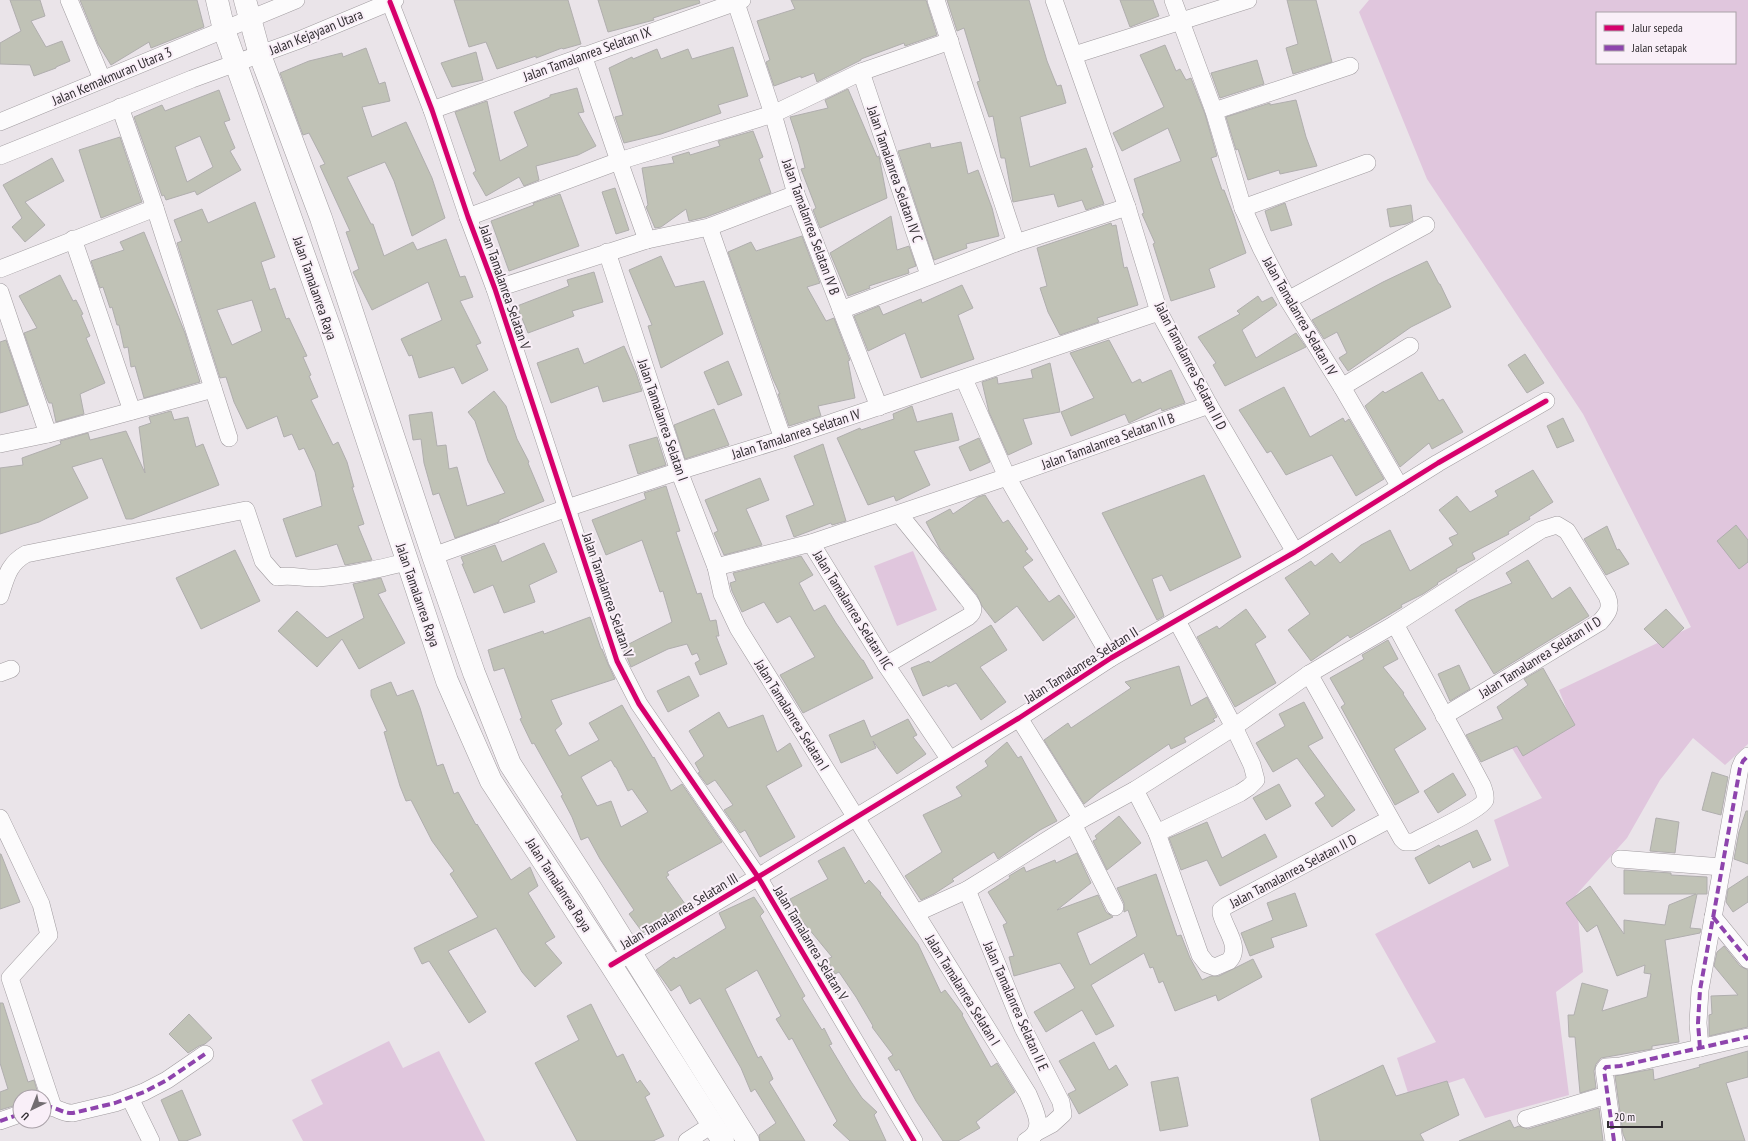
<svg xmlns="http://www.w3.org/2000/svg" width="1748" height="1141" font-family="'PT Sans Narrow',sans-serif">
	<rect width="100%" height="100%" fill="#eae4e9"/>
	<g fill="#e0c6dd" fill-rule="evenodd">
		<path d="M1369,0h379v744l-23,21 -32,-27 -33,42 -33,58 -51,57 7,77 -27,20 13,103 -84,23 -21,-40 -55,18 -12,-38 39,-16 -61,-108 134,-68 -15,-46 48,-22 -30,-50 59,-28 -12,-30 132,-63 -108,-213 -156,-235 -68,-167zM1597,13h138v50h-138z"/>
		<polygon points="913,551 937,610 897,626 874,566"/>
		<polygon points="389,1041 403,1068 439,1051 485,1141 303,1141 292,1120 323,1104 311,1080"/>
	</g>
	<g fill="#c0c2b6" stroke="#b0aeae" fill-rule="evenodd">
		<polygon points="10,0 40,0 45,16 31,21 46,47 62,41 70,61 56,67 56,68 34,76 30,65 0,64 0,43 21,31"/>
		<polygon points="80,0 197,0 204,27 151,48 149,42 111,65 98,44"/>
		<polygon points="454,0 568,0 581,44 563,49 562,48 536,58 536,56 497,69 486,42 469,47"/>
		<polygon points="598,0 699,0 700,3 653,18 654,20 608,32"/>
		<polygon points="791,0 926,0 937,35 905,46 904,43 861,59 861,60 817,82 814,73 801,78 801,76 774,86 766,62 770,60 757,21 795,9"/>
		<polygon points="947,0 1029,0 1047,61 1057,86 1061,85 1066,103 1020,117 1030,167 1086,148 1093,167 1091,168 1104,204 1086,210 1082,200 1058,207 1054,194 1013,202 1005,158 1001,158 993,116 989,117 977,82 980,81 964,28 957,31"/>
		<polygon points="1120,0 1153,0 1159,16 1130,27"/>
		<polygon points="1287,0 1316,0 1332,62 1293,74 1286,48 1298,44"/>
		<polygon points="1165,45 1176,71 1180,69 1186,80 1191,78 1205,114 1217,156 1211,158 1222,190 1224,190 1234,216 1246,253 1209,269 1215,287 1171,301 1153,244 1155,243 1142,214 1144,213 1134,179 1181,161 1168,128 1122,151 1113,133 1164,107 1140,55"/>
		<polygon points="733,47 748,96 718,105 721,113 661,134 624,143 615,117 623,115 609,68 632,57 633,59 657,49 661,59 688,49 692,59"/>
		<polygon points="366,48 379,84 385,82 390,101 362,107 372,137 406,122 432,178 445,218 412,236 394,181 385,162 347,177 371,224 373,224 384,256 413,242 417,250 446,239 460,277 465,276 473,297 460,301 481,343 476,345 488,370 462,384 454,367 419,378 412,355 409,356 401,339 442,320 428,282 372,310 353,272 359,269 346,232 350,231 320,166 325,164 309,133 303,135 280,73 309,61 342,53 343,57"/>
		<polygon points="476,52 483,80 452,87 441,63"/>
		<polygon points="1257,60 1264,84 1220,98 1211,73"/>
		<polygon points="577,88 584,112 578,113 596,146 578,155 536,166 539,180 524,186 519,177 486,196 473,173 476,171 455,112 487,101 500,161 528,146 514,112 550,97 550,95"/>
		<polygon points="848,89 877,157 879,156 887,198 820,228 813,210 816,208 801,169 805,168 799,144 790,117 828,108 825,100"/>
		<path d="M219,90l11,30 -6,2 11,26 -5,3 11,19 -44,25 -2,-4 -29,9 -2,-5 -2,1 -28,-79 28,-12 3,6zM200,136l13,31 -26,15 -12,-35z"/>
		<polygon points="1296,100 1306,137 1317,166 1280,174 1279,170 1248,180 1238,149 1236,150 1226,117 1270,103 1270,105"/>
		<polygon points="753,131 763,157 759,159 771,193 706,217 689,221 686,209 661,227 655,228 646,207 648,205 642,168 674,163 672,157 689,152 690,155 720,146 718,141"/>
		<polygon points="120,137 142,202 101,218 79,150"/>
		<polygon points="961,142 968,174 978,170 992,208 999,236 966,244 967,248 934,260 898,151 930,143 931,148"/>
		<polygon points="52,158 64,181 25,202 45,225 25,242 12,227 22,218 3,185"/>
		<polygon points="615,188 629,230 616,234 602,192"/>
		<polygon points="560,194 579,246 509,271 491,221 534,205 533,203"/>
		<path d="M255,202l20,55 -14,5 9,28 5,-2 11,31 3,-1 18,38 -4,1 8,18 -2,1 9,21 -7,3 22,45 5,-3 9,20 7,25h-2l12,37 -6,2 14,34 -27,5 -8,-21 -41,13 -13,-38 39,-13 -7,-34 -11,-24 -5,2 -7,-16 -8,3 -7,-21 -30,13 -13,-27 -8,-25 -6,1 -38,-119 -5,-16 5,-2 -8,-21 28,-11 6,14zM252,300l10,31 -30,14 -15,-35z"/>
		<polygon points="1285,203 1292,225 1271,231 1265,211"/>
		<polygon points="1411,205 1413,221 1406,224 1390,227 1387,209"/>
		<polygon points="891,216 897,250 909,246 916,266 908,269 909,273 869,286 870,288 848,296 830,253"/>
		<polygon points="1111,223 1112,226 1116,225 1124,268 1127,267 1138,305 1097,318 1099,322 1060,335 1048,312 1040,288 1047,286 1037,248"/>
		<polygon points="144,232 185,333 200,382 144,398 135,366 131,367 128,347 124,348 119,325 117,325 112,307 110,308 103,287 100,288 91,261 124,250 120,242"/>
		<polygon points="802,236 820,283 807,287 826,321 834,318 850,360 848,361 855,398 818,406 821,416 789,426 778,394 780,394 773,379 728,252 751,242 756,251"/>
		<polygon points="661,256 675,287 704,281 723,334 661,368 648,326 652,325 629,270"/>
		<polygon points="1427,261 1439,284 1440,284 1451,307 1411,327 1348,371 1339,358 1347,353 1337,332 1324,339 1312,320 1383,282"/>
		<polygon points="594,272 603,302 572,311 574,316 528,333 517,306 569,286 567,280"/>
		<polygon points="60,275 73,301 76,300 83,314 81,315 90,336 86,338 105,383 80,394 84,414 56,422 52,403 49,403 47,399 24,333 37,328 19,296"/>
		<polygon points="962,285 973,308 958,315 974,359 921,378 905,333 868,351 854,316 879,306 883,315 921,299 922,303"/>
		<polygon points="1258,296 1262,302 1272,297 1277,305 1242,330 1256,358 1296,333 1306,347 1225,386 1213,365 1216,363 1198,337 1240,314 1237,311"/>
		<polygon points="6,340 28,405 0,413 0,342"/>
		<polygon points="1109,340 1132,383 1140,379 1142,383 1171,370 1185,403 1162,411 1161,408 1129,423 1125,414 1071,436 1061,412 1094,398 1070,353"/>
		<polygon points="624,346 636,373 642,391 603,402 598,386 551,403 537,363 578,348 584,364"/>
		<polygon points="1525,354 1544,383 1527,393 1508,365"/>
		<polygon points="728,361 742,395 718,405 704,372"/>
		<polygon points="1050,363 1060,412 1023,419 1032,444 1008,455 989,412 982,382 997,377 998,384 1033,378 1031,370"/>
		<polygon points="1422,372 1439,401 1443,399 1463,432 1432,449 1429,443 1400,467 1365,406 1383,391 1385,393"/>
		<polygon points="1284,387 1310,437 1343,418 1345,422 1349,419 1384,479 1356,496 1332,455 1286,475 1271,451 1267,453 1239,410"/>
		<polygon points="494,391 506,406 517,439 529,462 528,463 544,501 499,520 499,522 455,538 439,493 433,495 424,463 421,439 413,440 409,415 432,412 437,446 446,445 449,469 457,467 467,506 505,493 488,461 475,421 468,412"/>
		<polygon points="912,406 917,422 952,413 959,440 914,451 930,485 896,501 894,496 868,505 837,438 860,428 861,430 894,419 893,414"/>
		<polygon points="714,409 729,445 685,459 674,425"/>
		<polygon points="171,411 174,420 188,417 196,447 203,444 219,485 132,519 126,519 102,458 72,467 88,498 39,522 0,534 0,468 23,465 22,458 61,444 60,441 88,433 90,440 126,431 145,473 139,427 151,423 149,417"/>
		<polygon points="1563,418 1574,441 1557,448 1547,426"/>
		<polygon points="657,437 666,465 638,474 629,445"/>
		<polygon points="979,438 990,462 970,471 959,447"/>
		<polygon points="823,444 846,521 832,525 831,523 794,537 786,516 814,505 794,456"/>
		<polygon points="1533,470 1553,502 1529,517 1530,519 1508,532 1509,534 1472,553 1475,559 1456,569 1457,571 1437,583 1438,584 1423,594 1401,605 1402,607 1350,638 1348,635 1311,661 1288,630 1310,614 1285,578 1311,561 1315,566 1332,553 1340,563 1361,545 1390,530 1410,571 1453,545 1449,538 1458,534 1439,510 1457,496 1470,512 1498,496 1495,491"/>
		<polygon points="1204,475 1241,557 1170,591 1162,575 1152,579 1164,616 1157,620 1102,513"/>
		<polygon points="760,478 769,500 746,509 762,545 724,555 714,533 718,531 705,500"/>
		<polygon points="666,486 680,531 676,532 697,594 701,593 710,621 716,620 719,636 716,636 727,664 700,675 695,663 700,660 697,653 692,655 687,644 668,649 631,667 623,647 672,622 663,591 660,592 642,540 606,555 592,520 646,499 644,493"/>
		<polygon points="985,495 1003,523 1008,520 1028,549 1025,551 1033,560 1023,567 1049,602 1059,595 1075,617 1043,641 1017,606 995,623 982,606 977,595 940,549 926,522 950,509 953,514 978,497"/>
		<polygon points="1736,525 1748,540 1748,562 1739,569 1717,541"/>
		<polygon points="1607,526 1617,550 1619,549 1629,564 1606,575 1584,539"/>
		<polygon points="544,543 557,572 529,585 535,602 504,613 493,585 474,593 462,564 464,564 461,557 495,545 502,562"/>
		<polygon points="235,550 260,601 201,629 176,578"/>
		<polygon points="801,556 813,575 799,583 814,611 825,605 836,623 862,660 863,660 873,678 803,713 780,675 815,657 790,616 777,623 764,602 742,612 732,591 730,583 736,581 733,573"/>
		<polygon points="1528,560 1552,599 1570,587 1589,616 1494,674 1455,610 1469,601 1512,583 1506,573"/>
		<polygon points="381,578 386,591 378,594 405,643 359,669 342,639 317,667 278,631 297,611 327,638 364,618 353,584"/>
		<polygon points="1246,609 1266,637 1255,644 1276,683 1235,707 1197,637 1217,626 1219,629"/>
		<polygon points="1666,609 1684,628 1663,648 1644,629"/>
		<path d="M590,617l11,32h1l6,15 7,15 -64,21 11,24 -7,6 14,26 30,-16 -10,-17 33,-18 31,53 1,-1 17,34 11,-7 40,58 -55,30 2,3 -3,2 19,27 -42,29 -14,-19 5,-4 -34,-51 -12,-22 -7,3 -9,-23 -11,-21 2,-1 -29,-52 -2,1 -12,-25 2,-1 -18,-50 -10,3 -6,-21 55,-19 1,3zM611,760l4,7h1l12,24 4,-2 16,23 -27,15 -10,-26 -14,5 -16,-29z"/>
		<polygon points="991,625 1007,650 980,667 1006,702 981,720 956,683 948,687 947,685 923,696 911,668 929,661 930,663"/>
		<polygon points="1388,640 1398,659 1383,667 1404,693 1403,694 1426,729 1394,749 1419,792 1395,805 1341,707 1345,704 1330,678 1364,659 1362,655"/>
		<polygon points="1459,665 1470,689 1450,701 1438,674"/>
		<polygon points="1179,666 1191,706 1207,697 1217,717 1213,719 1215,721 1184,738 1186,742 1171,749 1169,744 1101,790 1084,804 1044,740 1068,723 1071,728 1131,688 1125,682"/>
		<polygon points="1543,668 1575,725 1523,756 1517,746 1481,762 1466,735 1503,719 1497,707 1528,685 1524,679"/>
		<polygon points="689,676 699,696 668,712 657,691"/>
		<polygon points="391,682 397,696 413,690 420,708 437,766 443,764 454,794 458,792 476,825 477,824 511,880 530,867 538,886 528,893 555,937 545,943 562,963 535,987 522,972 496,928 448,951 486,1012 469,1023 429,961 422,964 414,948 478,917 450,874 454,871 432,841 411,800 406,801 400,786 384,732 387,731 371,696 371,690"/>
		<polygon points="1304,702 1323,738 1308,746 1355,810 1332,827 1315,803 1325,796 1297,758 1273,772 1256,743 1285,726 1279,714"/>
		<polygon points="719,712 728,728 763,715 777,752 790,743 802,766 766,786 795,837 760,857 745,830 740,833 724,810 733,805 715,780 707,785 698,773 700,772 695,763 704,756 689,731"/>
		<polygon points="908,719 917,735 913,737 926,754 897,774 873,741 876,748 841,763 829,735 864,720 871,737"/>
		<polygon points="1007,742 1018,758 1021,756 1057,821 1040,830 998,859 994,852 952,879 954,881 934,894 921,900 905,876 942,852 923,815 962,796 956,787 988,766 985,761"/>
		<polygon points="1712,772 1728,777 1721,815 1702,810"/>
		<polygon points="1453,773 1466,795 1438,813 1424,791"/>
		<polygon points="1279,784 1291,806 1266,820 1253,798"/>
		<polygon points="1746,811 1748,811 1748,864 1734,859 1739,832"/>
		<polygon points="1119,816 1141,843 1107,870 1093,841 1097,839 1095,836"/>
		<polygon points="1656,818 1679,822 1675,853 1650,851"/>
		<polygon points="1207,822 1222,858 1265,834 1277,857 1220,886 1207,860 1181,870 1169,838"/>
		<polygon points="1477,830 1491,860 1473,868 1470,861 1429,884 1415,858 1439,845 1440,847"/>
		<polygon points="844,847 865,884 869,880 881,893 880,894 918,944 941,993 945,990 963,1014 962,1015 991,1067 997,1063 1015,1092 976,1122 980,1128 958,1141 943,1141 916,1101 899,1069 896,1071 888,1058 893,1055 872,1027 873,1026 856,997 839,972 835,974 827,959 832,957 799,917 790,899 828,879 818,861"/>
		<polygon points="1077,853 1091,883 1057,910 1098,895 1106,912 1113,917 1077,933 1090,965 1137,936 1128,910 1124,912 1124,903 1117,888 1156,874 1177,936 1181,935 1190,958 1202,980 1211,976 1219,976 1253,959 1262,977 1218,1001 1216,995 1175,1011 1163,981 1159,983 1153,967 1150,968 1144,953 1091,985 1114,1026 1096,1035 1082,1010 1046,1032 1034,1012 1075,988 1060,963 1014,976 1009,957 1014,956 1003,925 1007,923 988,892 1010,878 1009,876 1024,867 1026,872 1055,860 1056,863"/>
		<polygon points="0,854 1,854 20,902 0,909"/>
		<polygon points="1624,870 1671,873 1671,875 1707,877 1707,894 1697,894 1690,928 1701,929 1700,933 1665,940 1679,1042 1652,1046 1652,1049 1601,1058 1596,1064 1594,1071 1596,1088 1580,1093 1575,1037 1569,1037 1568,1015 1574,1015 1582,983 1608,990 1602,1011 1647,997 1651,974 1644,973 1645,965 1617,976 1597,925 1587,932 1566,903 1590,886 1624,934 1624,920 1665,925 1669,905 1696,894 1624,894"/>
		<polygon points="1748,876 1748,902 1733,912 1726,902 1728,889"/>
		<polygon points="1295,893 1307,926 1271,938 1274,947 1250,956 1241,933 1273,920 1267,903"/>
		<polygon points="754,897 764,912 760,916 805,996 802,998 822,1030 824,1028 832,1044 829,1045 850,1080 862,1098 877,1112 874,1115 886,1141 850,1141 833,1125 837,1121 792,1038 789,1040 776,1019 781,1016 757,970 725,989 758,1058 761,1056 770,1072 773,1079 769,1082 805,1141 760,1141 759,1135 776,1123 755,1089 751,1092 741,1068 700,998 690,1004 680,985 671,991 656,970 674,957 676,959 726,928 719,913"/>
		<polygon points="1724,946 1740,966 1748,970 1748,1027 1709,1036 1709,1015 1712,1014 1711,996 1738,995 1714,966 1717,952"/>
		<polygon points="0,1003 3,1003 28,1082 34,1080 39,1097 20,1097 20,1104 0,1110 0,1092 8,1089 0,1063"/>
		<polygon points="591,1004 617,1057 623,1054 637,1083 640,1080 650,1094 645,1097 664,1136 653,1141 577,1141 535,1063 579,1040 567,1016"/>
		<polygon points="189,1014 212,1038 205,1044 199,1046 188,1053 169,1034"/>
		<polygon points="1094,1042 1109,1070 1116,1065 1128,1085 1079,1114 1068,1094 1076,1090 1059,1061"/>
		<polygon points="1748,1051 1748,1077 1726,1083 1745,1141 1626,1141 1623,1134 1615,1076 1653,1069 1654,1080 1700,1067 1699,1065"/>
		<polygon points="1383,1065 1396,1096 1447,1081 1459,1115 1420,1134 1424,1141 1320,1141 1311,1099"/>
		<polygon points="1178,1077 1188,1126 1160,1131 1151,1082"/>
		<polygon points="182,1090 201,1135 186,1141 179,1141 161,1100"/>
		<polygon points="1599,1108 1603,1141 1459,1141 1510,1120 1514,1128 1519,1126 1528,1129"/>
	</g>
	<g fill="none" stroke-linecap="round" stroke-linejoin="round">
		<g stroke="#a09b9f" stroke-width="18">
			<g id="street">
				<polyline points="69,0 102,79"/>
				<polyline points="735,0 773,114 796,194 879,407"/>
				<polyline points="936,0 1016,243"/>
				<polyline points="1054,0 1127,207 1159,312 1209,405 1295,552"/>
				<polyline points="1173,0 1214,111 1243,208 1261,248 1288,300 1342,387 1400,487"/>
				<polyline points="390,2 432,110 468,217 495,289 617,661 639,704 758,877 914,1141"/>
				<polyline points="1074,55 1248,0"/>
				<polyline points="861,72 929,275"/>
				<polyline points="120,107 155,208 229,438"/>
				<polyline points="432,110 742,0"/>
				<polyline points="1214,111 1350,66"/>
				<polyline points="0,122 296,0"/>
				<polyline points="0,156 192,79 299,40 395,0"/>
				<polyline points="1243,208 1367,163"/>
				<polyline points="468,217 619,161 583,55"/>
				<polyline points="709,227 783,439"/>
				<polyline points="73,239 132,411"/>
				<polyline points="647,240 619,161 773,114 861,72 950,41"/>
				<path d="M607,252l72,219 37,96 6,27 16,34 290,466c7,17 19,36 -2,47"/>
				<polyline points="0,269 155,208"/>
				<polyline points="495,289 647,240 709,227 796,194"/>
				<polyline points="0,292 48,434"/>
				<polyline points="1288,300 1426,225"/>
				<polyline points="841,310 1016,243 1127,207"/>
				<polyline points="964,379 1007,477 1111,658"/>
				<polyline points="1342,387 1410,346"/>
				<polyline points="0,444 48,434 213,389"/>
				<polyline points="811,543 1007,477 1209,405"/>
				<polyline points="433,556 567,508 679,471 783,439 1159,312"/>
				<polyline points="716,567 811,543 886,665 950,760"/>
				<path d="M0,596c6,-18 8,-32 26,-42l220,-44 17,51 14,16c16,-3 26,2 41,1 30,-2 59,-9 89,-16"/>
				<path d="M886,665l82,-48c8,-6 5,-12 -1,-19l-68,-84"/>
				<polyline points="0,673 11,669"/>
				<path d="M1309,674l93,165 3,3h8c12,-7 68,-32 72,-42 1,-5 -1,-10 -3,-15l-87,-161"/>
				<polyline points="1019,718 1082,819"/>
				<path d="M1135,790l22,43 43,122 7,9 8,3 14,-6c13,-14 -5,-33 -8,-48v-3l5,-4 164,-87"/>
				<polyline points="0,818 41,904 49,935 10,978 53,1107"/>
				<polyline points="1073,824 1115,907"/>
				<polyline points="1157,833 1240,793 1249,787 1256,780 1252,765 1234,727 1177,621"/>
				<polyline points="1620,859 1722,867"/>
				<polyline points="967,890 1023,1028 1061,1102 1063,1114 1052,1124 1037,1132"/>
				<path d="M916,913l51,-23 106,-66 62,-34 99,-63 75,-53 86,-50 146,-94 16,-5 10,6 40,65c5,12 1,17 -7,26l-156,94"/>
				<polyline points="1713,917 1748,960"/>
				<polyline points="611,965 758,877 1019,718 1111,658 1295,552 1438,463 1546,401"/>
				<polyline points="1700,1048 1698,1023 1700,990 1740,768 1743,761 1748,756"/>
				<polyline points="130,1098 151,1141"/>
				<path d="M44,1107c11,-2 18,7 29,6l42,-10 29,-11 23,-12 38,-26"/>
				<polyline points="1526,1119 1607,1095"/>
				<polyline points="0,1121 20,1114"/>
				<polyline points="687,1141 713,1124"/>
				<polyline points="1614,1141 1604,1070 1606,1067 1620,1066 1748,1037"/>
			</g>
		</g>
		<g stroke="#a09b9f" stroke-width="23">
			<g id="primary">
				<polyline points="217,0 224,30 333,337 447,681 491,781 611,965 723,1141"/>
				<polyline points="245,0 260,55 321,218 433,556 474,673 510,764 591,889 748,1141"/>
			</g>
		</g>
		<use href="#street" stroke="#fcfbfc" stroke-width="17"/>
		<use href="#primary" stroke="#fcfbfc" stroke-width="22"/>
		<g stroke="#8e44ad" stroke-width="4" stroke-dasharray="8 4" stroke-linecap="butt">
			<polyline points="1713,917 1748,960"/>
			<polyline points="1700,1048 1698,1023 1700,990 1740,768 1743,761 1748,756"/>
			<path d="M44,1107c11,-2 18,7 29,6l42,-10 29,-11 23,-12 38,-26"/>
			<polyline points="0,1121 20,1114"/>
			<polyline points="1614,1141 1604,1070 1606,1067 1620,1066 1748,1037"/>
		</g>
		<g stroke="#f9eff8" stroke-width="8">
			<g id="cycleway">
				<polyline points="390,2 432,110 468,217 495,289 617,661 639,704 758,877 914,1141"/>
				<polyline points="611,965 758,877 1019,718 1111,658 1295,552 1438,463 1546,401"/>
			</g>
		</g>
		<use href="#cycleway" stroke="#d6006c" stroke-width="5"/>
	</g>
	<g text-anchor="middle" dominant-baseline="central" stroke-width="4" stroke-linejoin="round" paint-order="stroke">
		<g font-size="14" fill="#312d31" stroke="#f9eff8">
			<text transform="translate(316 32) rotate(-22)">Jalan Kejayaan Utara</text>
			<text transform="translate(587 54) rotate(-20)">Jalan Tamalanrea Selatan IX</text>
			<text transform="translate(112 76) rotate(-23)">Jalan Kemakmuran Utara 3</text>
			<text transform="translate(895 174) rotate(71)">Jalan Tamalanrea Selatan IV C</text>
			<text transform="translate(811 227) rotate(70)">Jalan Tamalanrea Selatan IV B</text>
			<text transform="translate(505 287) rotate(71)">Jalan Tamalanrea Selatan V</text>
			<text transform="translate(315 288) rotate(71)">Jalan Tamalanrea Raya</text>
			<text transform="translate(1300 316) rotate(60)">Jalan Tamalanrea Selatan IV</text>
			<text transform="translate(1191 366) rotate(63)">Jalan Tamalanrea Selatan II D</text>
			<text transform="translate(663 420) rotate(71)">Jalan Tamalanrea Selatan I</text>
			<text transform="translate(796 434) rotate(-18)">Jalan Tamalanrea Selatan IV</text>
			<text transform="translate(1108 441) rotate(-20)">Jalan Tamalanrea Selatan II B</text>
			<text transform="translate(418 595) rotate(71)">Jalan Tamalanrea Raya</text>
			<text transform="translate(608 595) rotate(71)">Jalan Tamalanrea Selatan V</text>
			<text transform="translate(853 610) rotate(58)">Jalan Tamalanrea Selatan IIC</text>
			<text transform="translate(1540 657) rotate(-32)">Jalan Tamalanrea Selatan II D</text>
			<text transform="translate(1081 665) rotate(-32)">Jalan Tamalanrea Selatan II</text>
			<text transform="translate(792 715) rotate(58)">Jalan Tamalanrea Selatan I</text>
			<text transform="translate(1293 871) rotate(-28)">Jalan Tamalanrea Selatan II D</text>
			<text transform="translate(559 885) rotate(57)">Jalan Tamalanrea Raya</text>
			<text transform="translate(679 911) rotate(-31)">Jalan Tamalanrea Selatan III</text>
			<text transform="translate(811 943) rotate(59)">Jalan Tamalanrea Selatan V</text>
			<text transform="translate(963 990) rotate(58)">Jalan Tamalanrea Selatan I</text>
			<text transform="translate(1016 1006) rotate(66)">Jalan Tamalanrea Selatan II E</text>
		</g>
	</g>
	<rect x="1596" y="12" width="140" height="52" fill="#f9eff8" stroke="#a9a1a8"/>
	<rect x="1604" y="25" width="20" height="6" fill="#d6006c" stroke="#a9a1a8"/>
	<text x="1632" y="32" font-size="12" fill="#312d31">Jalur sepeda</text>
	<rect x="1604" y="45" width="20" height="6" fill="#8e44ad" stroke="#a9a1a8"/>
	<text x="1632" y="52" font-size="12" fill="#312d31">Jalan setapak</text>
	<g transform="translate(32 1109) rotate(223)"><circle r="19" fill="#f9eff8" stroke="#a9a1a8"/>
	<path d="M0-3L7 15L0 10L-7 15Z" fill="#726d71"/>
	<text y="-6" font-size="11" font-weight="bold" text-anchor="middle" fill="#312d31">U</text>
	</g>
	<path d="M1608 1121v6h54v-6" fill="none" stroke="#312d31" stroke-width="2"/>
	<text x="1614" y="1121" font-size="12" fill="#312d31" stroke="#f9eff8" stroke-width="3" paint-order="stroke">20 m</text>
</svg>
